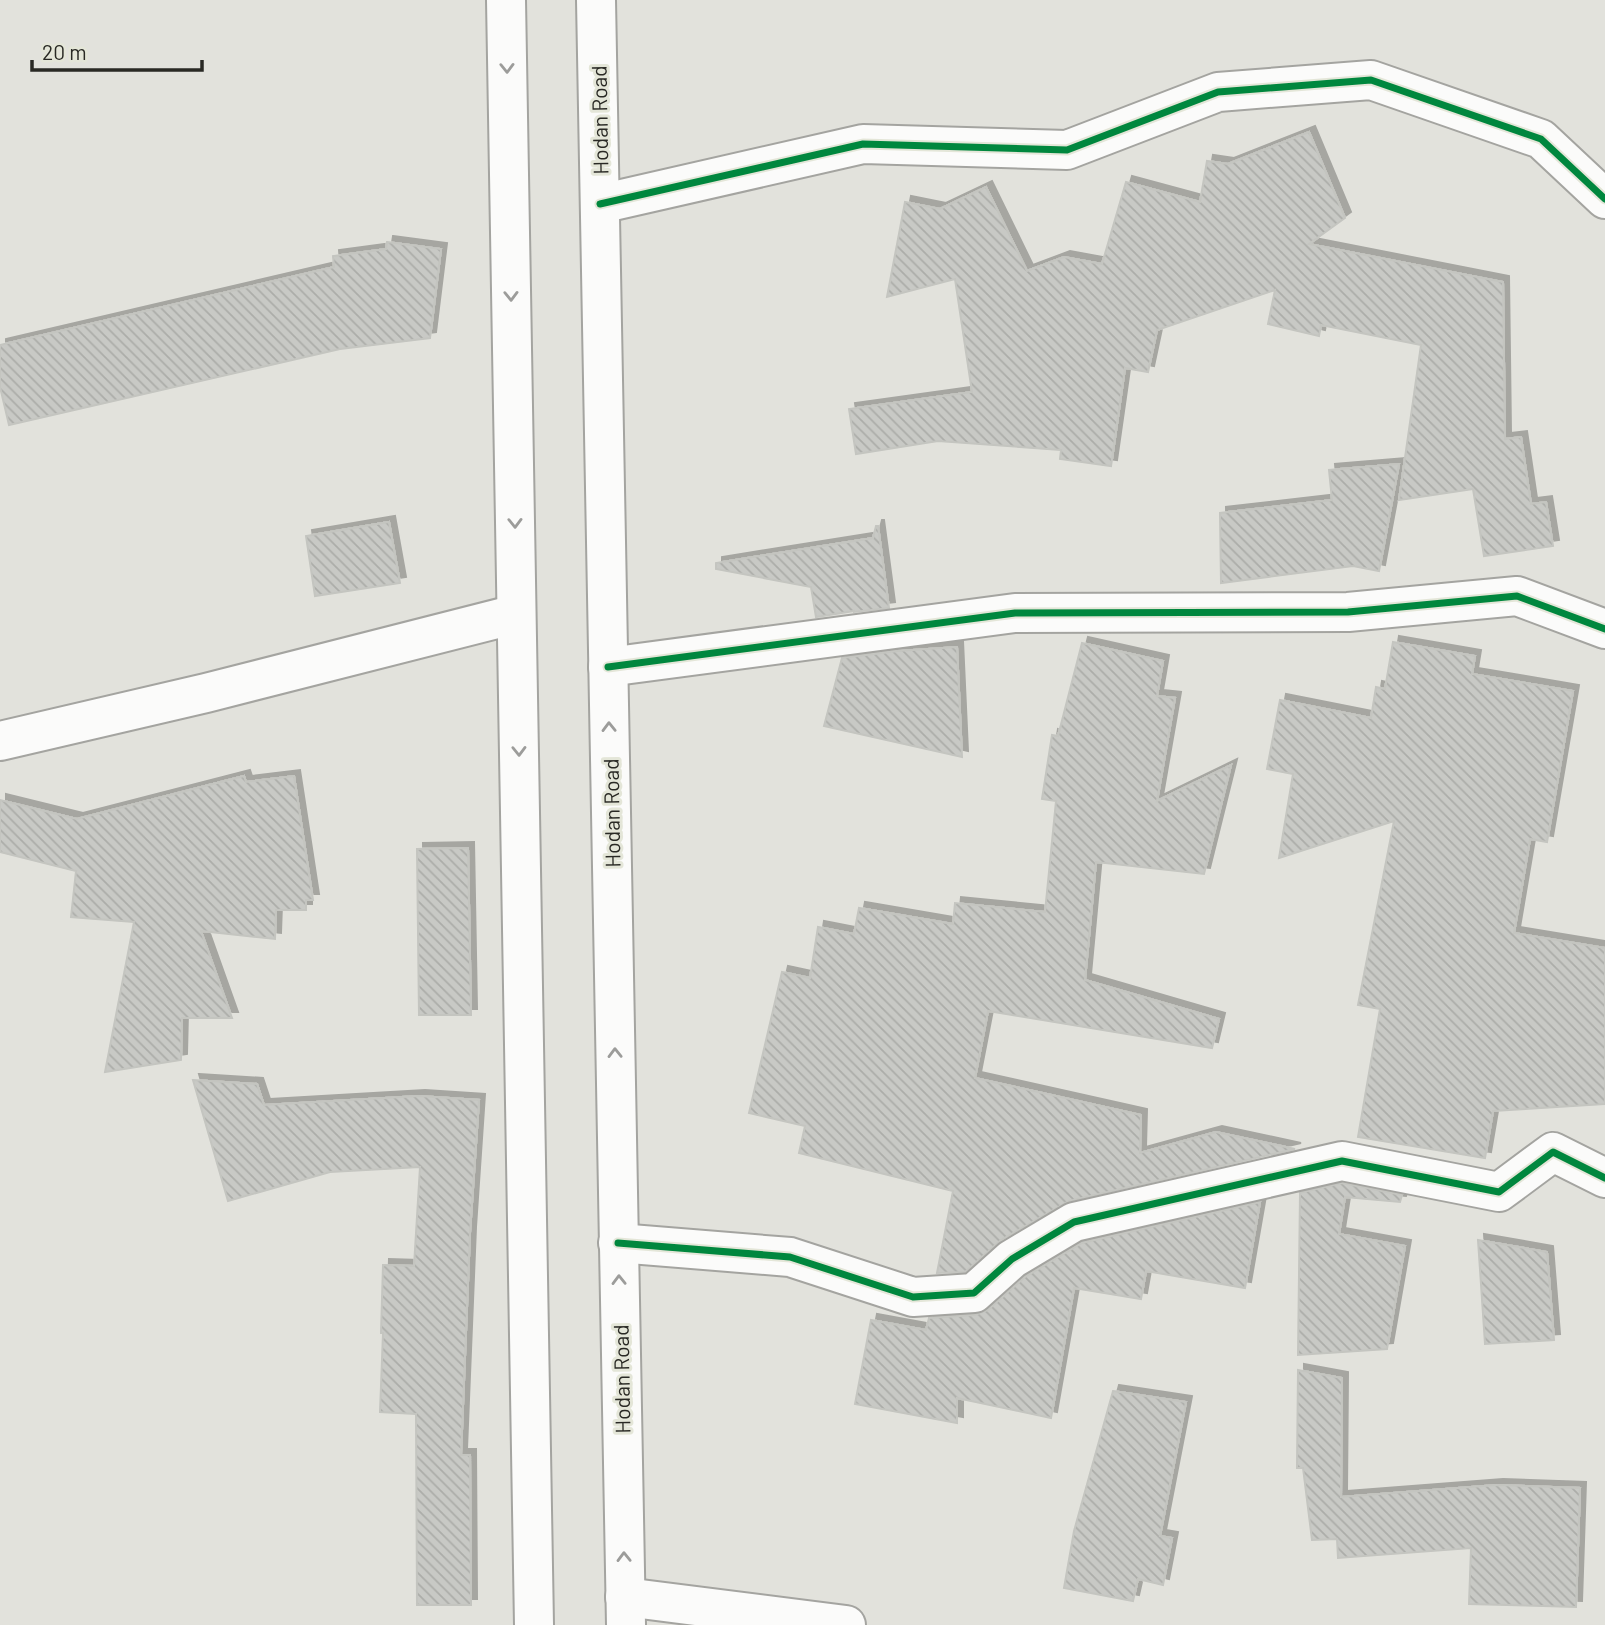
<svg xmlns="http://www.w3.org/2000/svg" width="1605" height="1625" font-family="Barlow,sans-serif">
	<defs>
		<pattern id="building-back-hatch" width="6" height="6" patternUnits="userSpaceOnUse" patternTransform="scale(1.75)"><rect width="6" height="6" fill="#c8c9c5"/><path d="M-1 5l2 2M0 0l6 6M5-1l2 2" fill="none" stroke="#acada9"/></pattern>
		<filter id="shadow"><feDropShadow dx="6" dy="-6" stdDeviation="0" flood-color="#0004"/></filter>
	</defs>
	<rect width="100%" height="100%" fill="#e2e2dc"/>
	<g fill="url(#building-back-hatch)" stroke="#c4c5c0" stroke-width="2" filter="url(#shadow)">
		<polygon points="1309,132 1345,218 1309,244 1503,282 1505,439 1521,437 1531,504 1546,502 1553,546 1484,556 1473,489 1399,500 1421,345 1321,325 1319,336 1268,324 1275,290 1157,330 1148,372 1125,368 1111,466 1060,459 1061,450 938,441 856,454 849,409 972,392 955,279 887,297 905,202 940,209 986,187 1027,271 1064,257 1102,264 1126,182 1200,202 1207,161 1228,164"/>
		<polygon points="387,242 441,249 430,338 340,349 9,425 0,387 0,345 334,267 333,256 386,249"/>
		<polygon points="1399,464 1379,571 1353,566 1221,583 1220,513 1332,500 1329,470"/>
		<polygon points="389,522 400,583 315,596 306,536"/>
		<polygon points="876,526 878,526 889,608 854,612 854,611 816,617 811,587 716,569 716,563 873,538"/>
		<polygon points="1393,642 1475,656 1472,674 1573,691 1547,842 1530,839 1514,933 1605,948 1605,1104 1493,1111 1485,1158 1358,1137 1380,1009 1358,1005 1394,821 1279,858 1293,774 1267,769 1280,700 1371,718 1376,687 1385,689"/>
		<polygon points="1082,643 1163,661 1157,696 1175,698 1157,801 1231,765 1204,874 1096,862 1085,980 1219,1019 1212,1048 988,1011 975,1078 1141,1115 1140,1153 1216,1132 1295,1149 1069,1201 1001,1240 965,1272 937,1273 953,1191 799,1153 805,1126 749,1113 782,972 810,978 818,927 854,934 859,908 953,924 955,903 1045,912 1056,801 1042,799 1052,735 1058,736"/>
		<polygon points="957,647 962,757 824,726 842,658 898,651"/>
		<polygon points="244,776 246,782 294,776 313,900 306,900 306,910 276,910 275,939 201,931 232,1018 182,1018 181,1060 105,1072 134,922 71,917 76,871 0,852 0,800 77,819"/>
		<polygon points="468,848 471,1015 419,1015 417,849"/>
		<polygon points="193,1080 257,1084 264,1105 419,1096 479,1100 470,1233 461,1455 470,1455 471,1605 417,1605 416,1414 380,1412 383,1333 381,1333 383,1265 414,1266 420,1167 330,1172 228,1201"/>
		<polygon points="1342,1183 1402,1195 1400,1202 1345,1197 1339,1234 1405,1246 1387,1349 1298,1355 1300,1193 1299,1193"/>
		<polygon points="1260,1202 1245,1288 1146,1271 1141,1299 1074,1288 1051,1418 957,1398 957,1423 855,1404 871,1320 926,1330 929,1318 975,1315 988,1310 1025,1277 1082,1243"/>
		<polygon points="1478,1240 1547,1252 1554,1340 1485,1344"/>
		<polygon points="1298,1370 1342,1378 1341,1497 1497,1485 1580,1488 1576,1607 1469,1604 1471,1548 1338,1558 1337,1539 1312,1540 1303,1468 1297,1468"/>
		<polygon points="1113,1391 1186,1402 1160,1536 1172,1538 1163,1585 1138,1579 1133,1601 1064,1588 1074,1531"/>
	</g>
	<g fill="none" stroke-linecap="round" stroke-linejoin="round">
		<g stroke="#a4a4a0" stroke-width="42">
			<g id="minor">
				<polyline points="600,204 863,144 1067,150 1218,92 1371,80 1541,139 1605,199"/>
				<polyline points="608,667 1015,613 1348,612 1517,596 1605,629"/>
				<polyline points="0,741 206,693 516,614"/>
				<polyline points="618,1243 790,1257 913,1297 974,1293 1012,1259 1074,1222 1342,1161 1499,1192 1553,1152 1605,1178"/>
				<polyline points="625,1597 846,1625"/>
			</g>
		</g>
		<g stroke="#a4a4a0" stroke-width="42">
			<g id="major">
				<polyline points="506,0 534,1625"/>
				<polyline points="596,0 626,1625"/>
			</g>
		</g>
		<use href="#minor" stroke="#fbfbfa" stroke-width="38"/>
		<use href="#major" stroke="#fbfbfa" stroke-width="38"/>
		<g stroke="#e4e6d8" stroke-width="11">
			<g id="cycleway">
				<polyline points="600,204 863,144 1067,150 1218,92 1371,80 1541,139 1605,199"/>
				<polyline points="608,667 1015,613 1348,612 1517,596 1605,629"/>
				<polyline points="618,1243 790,1257 913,1297 974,1293 1012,1259 1074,1222 1342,1161 1499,1192 1553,1152 1605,1178"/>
			</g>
		</g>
		<use href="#cycleway" stroke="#00873e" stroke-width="7"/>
	</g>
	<defs><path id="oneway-chevron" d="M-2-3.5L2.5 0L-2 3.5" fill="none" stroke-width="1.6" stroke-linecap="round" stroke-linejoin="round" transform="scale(1.75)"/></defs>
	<g stroke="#9c9c9a">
		<use href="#oneway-chevron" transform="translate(507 68) rotate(89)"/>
		<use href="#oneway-chevron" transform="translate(511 296) rotate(89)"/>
		<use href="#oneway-chevron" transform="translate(515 523) rotate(89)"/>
		<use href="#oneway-chevron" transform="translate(609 727) rotate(-91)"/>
		<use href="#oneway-chevron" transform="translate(519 751) rotate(89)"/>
		<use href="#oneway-chevron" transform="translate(615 1053) rotate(-91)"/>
		<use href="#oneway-chevron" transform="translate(619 1280) rotate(-91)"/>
		<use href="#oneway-chevron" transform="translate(624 1557) rotate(-91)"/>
	</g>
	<g text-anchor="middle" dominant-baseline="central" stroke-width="6" stroke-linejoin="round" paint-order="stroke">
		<g font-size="21" fill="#292924" stroke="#e4e6d8">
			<text transform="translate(599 120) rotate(-91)">Hodan Road</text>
			<text transform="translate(611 813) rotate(-91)">Hodan Road</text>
			<text transform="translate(621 1379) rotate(-91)">Hodan Road</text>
		</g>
	</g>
	<path d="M32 60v10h170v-10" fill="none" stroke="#292924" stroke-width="3.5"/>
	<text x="42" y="60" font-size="21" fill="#292924" stroke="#e4e6d8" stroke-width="5" paint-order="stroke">20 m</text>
</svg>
